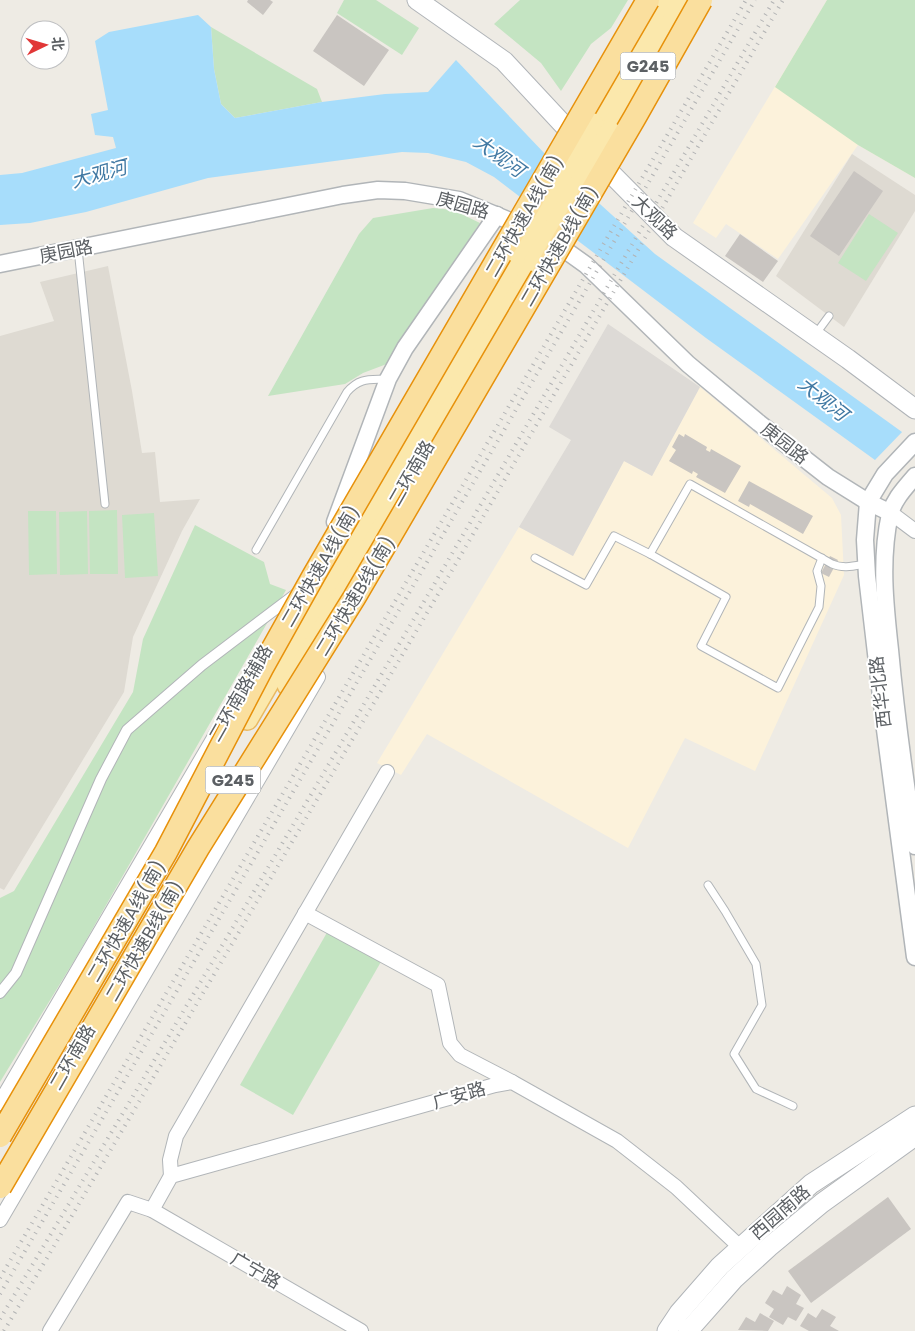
<svg xmlns="http://www.w3.org/2000/svg" width="915" height="1331" font-family="Poppins,'Noto Sans SC',sans-serif">
	<rect width="100%" height="100%" fill="#eeebe4"/>
	<g fill="#fcf2db">
		<polygon points="827,0 915,0 915,178 858,145 778,259 726,224 716,238 693,223"/>
		<polygon points="700,387 832,498 841,515 844,575 755,771 685,738 628,848 427,734 401,775 377,763 519,527 573,556 624,461 652,476"/>
	</g>
	<polygon fill="#dddad6" points="608,324 700,387 652,476 624,461 573,556 519,527 571,440 549,427"/>
	<g fill="#dedad2">
		<polygon points="852,154 915,195 915,211 844,327 776,276"/>
		<polygon points="108,266 132,391 142,453 155,452 160,502 200,499 182,531 133,637 124,692 4,890 0,888 0,336 54,321 40,282"/>
	</g>
	<g fill="#c4e4c2">
		<polygon points="344,0 376,0 419,28 402,55 337,13"/>
		<polygon points="520,0 628,0 611,28 591,44 561,91 541,63 494,24"/>
		<polygon points="827,0 915,0 915,178 858,145 775,87"/>
		<polygon points="211,27 317,89 322,102 235,118 221,104 214,69"/>
		<polygon points="433,208 453,210 480,223 409,330 392,362 363,373 345,384 268,396 359,234 373,218"/>
		<polygon points="869,214 898,233 866,281 838,263"/>
		<polygon points="117,510 118,574 90,574 89,511"/>
		<polygon points="28,511 56,511 57,574 29,575"/>
		<polygon points="87,511 88,574 60,575 59,512"/>
		<polygon points="154,513 158,576 125,578 122,515"/>
		<polygon points="195,525 264,562 270,584 286,590 77,956 0,1082 0,898 14,891 133,692 143,639"/>
		<polygon points="329,929 382,960 293,1115 240,1085"/>
	</g>
	<polygon fill="#a7ddfb" points="198,15 211,27 214,69 221,104 235,118 322,102 385,94 428,92 456,60 546,155 655,254 902,432 915,497 875,460 706,338 494,177 466,162 428,153 402,152 208,178 86,212 30,223 0,225 0,175 22,173 116,148 113,137 95,135 91,114 108,110 95,41 109,32"/>
	<polygon fill="#eeebe4" points="904,430 915,441 915,500 873,462"/>
	<g fill="#c9c5c1">
		<polygon points="248,0 270,0 273,2 263,15 247,2"/>
		<polygon points="337,15 389,50 364,86 313,51"/>
		<polygon points="854,171 883,191 839,256 810,236"/>
		<polygon points="740,234 778,261 763,282 725,256"/>
		<polygon points="679,434 684,437 685,434 707,447 706,450 710,452 711,449 741,466 725,493 696,477 698,474 693,471 692,474 669,461 676,450 672,447"/>
		<polygon points="749,481 813,516 803,534 750,504 749,507 738,501"/>
		<polygon points="830,556 838,560 829,577 821,573"/>
		<polygon points="888,1197 911,1229 811,1303 788,1271"/>
		<polygon points="787,1286 801,1295 796,1304 804,1308 796,1321 788,1317 783,1325 769,1317 774,1309 765,1303 773,1290 782,1295"/>
		<polygon points="822,1309 836,1317 830,1326 839,1331 809,1331 800,1326 808,1313 816,1318"/>
		<polygon points="760,1313 774,1321 768,1331 738,1330 746,1317 755,1322"/>
	</g>
	<g fill="none" stroke-linecap="round" stroke-linejoin="round">
		<g stroke="#b1b5b8" stroke-width="9">
			<g id="service">
				<polyline points="78,249 105,504"/>
				<polyline points="815,335 829,316"/>
				<path d="M256,550l91,-158c13,-15 23,-12 40,-13"/>
				<polyline points="650,554 726,597 701,646 778,688 819,607 821,586 817,571 822,558"/>
				<path d="M535,558l51,27 28,-49 36,18 40,-70 142,80c11,5 22,2 34,0"/>
				<polyline points="708,885 725,911 756,964 762,1005 734,1054 756,1089 793,1106"/>
			</g>
		</g>
		<g stroke="#b1b5b8" stroke-width="12">
			<polyline id="pedestrian" points="0,993 16,973 101,779 127,730 202,665 297,593"/>
		</g>
		<g stroke="#b1b5b8" stroke-width="16">
			<g id="minor">
				<polyline points="891,513 915,531"/>
				<polyline points="305,913 438,985 450,1043 460,1055 512,1082"/>
				<polyline points="0,1103 218,731"/>
				<polyline points="171,1176 170,1160 176,1136 387,772"/>
				<polyline points="152,1210 171,1176 495,1085 512,1082 617,1141 676,1187 740,1247"/>
				<polyline points="0,1220 318,677"/>
				<polyline points="50,1331 128,1202 152,1210 361,1331"/>
			</g>
		</g>
		<g stroke="#b1b5b8" stroke-width="19">
			<g id="tertiary">
				<polyline points="551,240 586,265 688,364 759,423 828,477 868,502 891,513"/>
				<polyline points="0,264 343,195 378,190 405,191 459,200 527,228"/>
				<polyline points="915,442 885,474 868,502 865,540 867,576 884,722 915,957"/>
				<path d="M915,476c-10,12 -21,23 -25,38 -10,45 -5,91 0,136 6,66 15,131 25,196"/>
				<polyline points="335,522 388,379 405,348 497,215"/>
			</g>
		</g>
		<g stroke="#b0b4b8" stroke-width="21">
			<g id="secondary">
				<polyline points="417,0 504,61 572,134 674,237 848,359 915,409"/>
				<polyline points="667,1331 679,1313 720,1266 811,1184 915,1116"/>
				<polyline points="688,1331 734,1279 769,1247 822,1203 915,1136"/>
			</g>
		</g>
		<g stroke="#eab960" stroke-width="24">
			<g id="primary">
				<polyline points="593,124 664,0"/>
				<polyline points="610,132 685,0"/>
				<polyline points="288,685 535,261"/>
				<polyline points="247,719 518,253"/>
			</g>
		</g>
		<use href="#service" stroke="#fff" stroke-width="7"/>
		<use href="#pedestrian" stroke="#fff" stroke-width="10"/>
		<use href="#minor" stroke="#fff" stroke-width="14"/>
		<use href="#tertiary" stroke="#fff" stroke-width="16"/>
		<use href="#secondary" stroke="#fff" stroke-width="19"/>
		<use href="#primary" stroke="#fbe8ac" stroke-width="21"/>
		<g stroke="#b2b3b4" stroke-width="4" stroke-dasharray="1 6" stroke-linecap="butt">
			<polyline points="0,1278 746,0"/>
			<polyline points="0,1294 755,0"/>
			<path d="M0,1319c262,-437 518,-878 774,-1319"/>
			<polyline points="4,1331 454,567 783,0"/>
		</g>
		<g stroke="#eab960" stroke-width="24" stroke-linecap="butt">
			<g id="primary-bridge">
				<polyline points="518,253 593,124"/>
				<polyline points="535,261 610,132"/>
			</g>
		</g>
		<g stroke="#e7910b" stroke-width="25" stroke-linecap="butt">
			<g id="trunk-bridge">
				<polyline points="0,1136 166,852 262,668 314,575 648,0"/>
				<polyline points="0,1187 198,848 354,598 635,117 701,0"/>
			</g>
		</g>
		<use href="#primary-bridge" stroke="#fbe8ac" stroke-width="21"/>
		<use href="#trunk-bridge" stroke="#fadf9e" stroke-width="22"/>
	</g>
	<g text-anchor="middle" dominant-baseline="central" stroke-width="4" stroke-linejoin="round" paint-order="stroke">
		<g fill="#fff" stroke="#8d9092" stroke-width="1">
			<rect x="620.5" y="52.5" width="55" height="27" rx="4"/>
			<rect x="205.5" y="766.5" width="55" height="27" rx="4"/>
		</g>
		<g font-size="16" font-weight="bold" fill="#5c6064">
			<text x="648" y="66">G245</text>
			<text x="233" y="780">G245</text>
		</g>
		<g font-size="18" fill="#5c6064" stroke="#fff">
			<text transform="translate(463 205) rotate(16)">庚园路</text>
			<text transform="translate(524 216) rotate(-60)">二环快速A线(南)</text>
			<text transform="translate(655 217) rotate(44)">大观路</text>
			<text transform="translate(559 246) rotate(-60)">二环快速B线(南)</text>
			<text transform="translate(66 251) rotate(-11)">庚园路</text>
			<text transform="translate(785 443) rotate(38)">庚园路</text>
			<text transform="translate(411 473) rotate(-60)">二环南路</text>
			<text transform="translate(320 566) rotate(-60)">二环快速A线(南)</text>
			<text transform="translate(355 596) rotate(-59)">二环快速B线(南)</text>
			<text transform="translate(880 692) rotate(-97)">西华北路</text>
			<text transform="translate(240 693) rotate(-60)">二环南路辅路</text>
			<text transform="translate(126 921) rotate(-60)">二环快速A线(南)</text>
			<text transform="translate(144 941) rotate(-60)">二环快速B线(南)</text>
			<text transform="translate(72 1057) rotate(-60)">二环南路</text>
			<text transform="translate(459 1095) rotate(-16)">广安路</text>
			<text transform="translate(780 1212) rotate(-41)">西园南路</text>
			<text transform="translate(256 1270) rotate(30)">广宁路</text>
		</g>
		<g font-size="19" font-style="italic" fill="#4179a3" stroke="#fff">
			<text transform="translate(499 156) rotate(36)">大观河</text>
			<text transform="translate(99 174) rotate(-15)">大观河</text>
			<text transform="translate(823 399) rotate(39)">大观河</text>
		</g>
	</g>
	<g transform="translate(45 45) rotate(85)"><circle r="24" fill="#ffffff" stroke="#bebfc1"/>
	<path d="M0-4L9 19L0 12L-9 19Z" fill="#e13737"/>
	<text y="-8" font-size="14" font-weight="bold" text-anchor="middle" fill="#5c6064">北</text>
	</g>
</svg>
